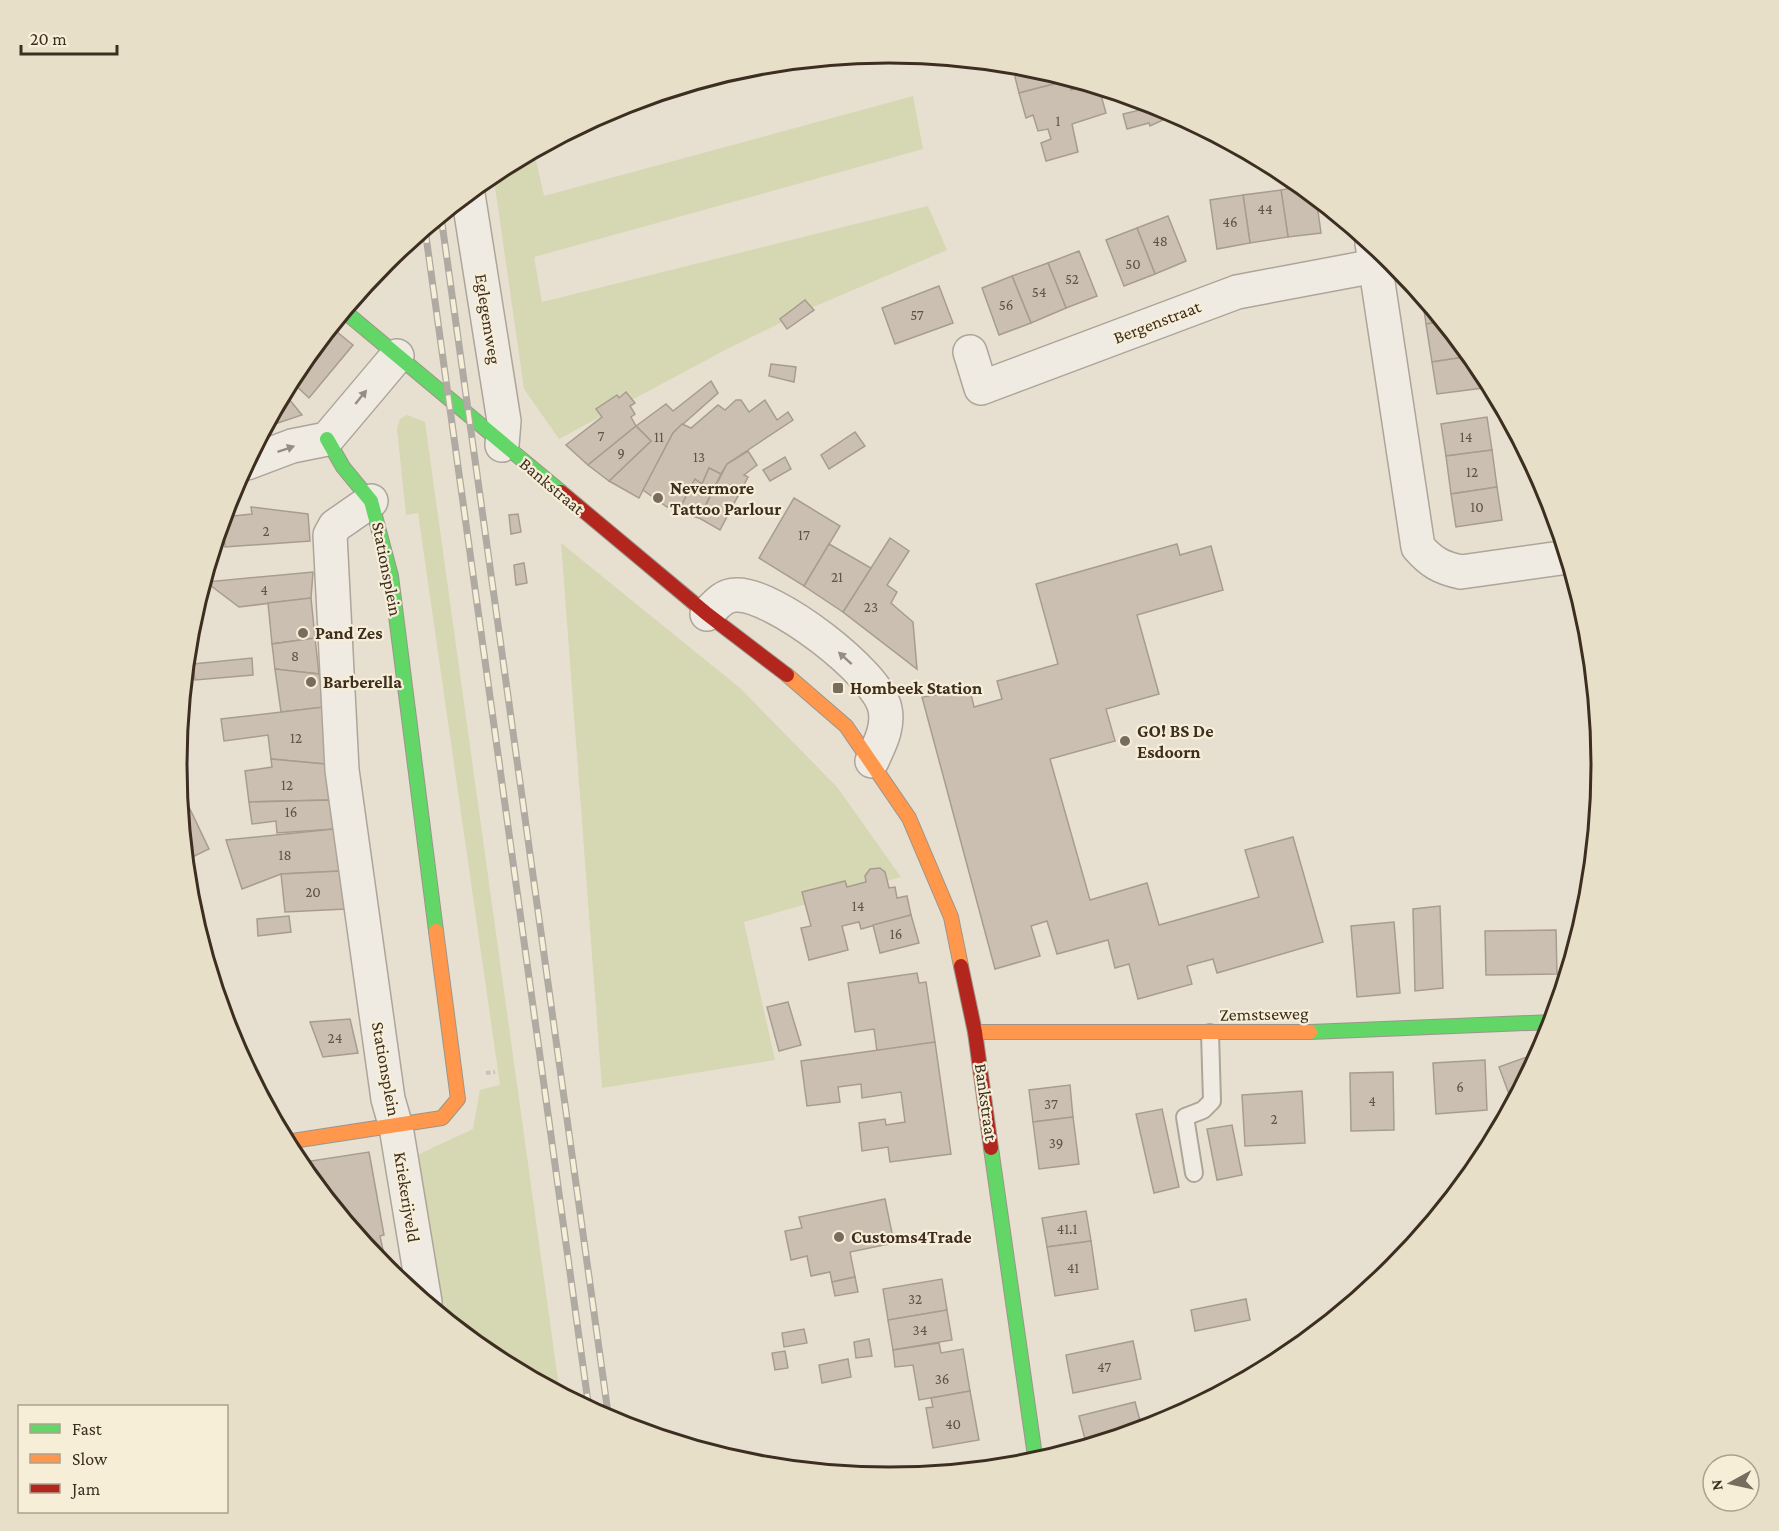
<svg xmlns="http://www.w3.org/2000/svg" width="1779" height="1531" font-family="'Crimson Pro',serif">
	<rect width="100%" height="100%" fill="#e7e0d1"/>
	<g fill="#d6d7b3">
		<polygon points="913,96 923,149 534,257 542,302 928,206 947,250 811,308 727,349 559,439 524,389 493,173 534,151 544,196"/>
		<polygon points="407,415 425,422 560,1394 493,1358 442,1316 417,1155 473,1129 480,1090 500,1085 418,513 406,515 397,429 400,419"/>
		<polygon points="561,543 740,688 837,787 901,877 744,922 775,1060 602,1088"/>
	</g>
	<g fill="#cbbfb2" stroke="#a89c90" stroke-width="1.5">
		<polygon points="1017,65 1029,66 1069,80 1019,93 1015,77 1019,72"/>
		<polygon points="1069,80 1071,90 1088,84 1099,88 1106,113 1072,124 1078,152 1046,161 1041,143 1051,139 1048,129 1038,131 1033,115 1026,118 1019,93"/>
		<polygon points="1142,101 1163,107 1176,114 1150,126 1149,123 1127,129 1123,114 1144,109"/>
		<polygon points="1302,186 1316,197 1321,233 1288,237 1281,190"/>
		<polygon points="1281,190 1288,237 1250,243 1243,195"/>
		<polygon points="1243,195 1250,243 1217,249 1210,200"/>
		<polygon points="1168,216 1186,261 1155,274 1137,228"/>
		<polygon points="1137,228 1155,274 1124,286 1106,240"/>
		<polygon points="1079,251 1097,296 1066,308 1048,263"/>
		<polygon points="1048,263 1066,308 1031,323 1012,276"/>
		<polygon points="1012,276 1031,323 999,335 982,288"/>
		<polygon points="939,286 953,323 895,344 882,308"/>
		<polygon points="1422,296 1443,321 1426,324"/>
		<polygon points="805,300 814,310 787,329 780,319"/>
		<polygon points="1443,321 1471,356 1432,362 1426,324"/>
		<polygon points="331,327 353,345 309,398 291,381"/>
		<polygon points="1471,356 1479,366 1483,388 1437,394 1432,362"/>
		<polygon points="771,364 796,367 794,382 769,376"/>
		<polygon points="711,381 718,393 673,433 639,498 609,481 651,441 636,426 666,404 673,411"/>
		<polygon points="626,392 635,403 630,406 635,414 631,417 636,426 588,465 566,445 602,417 596,409 617,395 619,398"/>
		<polygon points="284,393 302,415 266,427"/>
		<polygon points="736,400 741,400 749,412 765,400 777,420 788,412 793,420 727,464 721,474 709,468 702,484 695,479 678,512 677,507 667,507 643,490 673,433 682,424 691,428 718,405 725,410"/>
		<polygon points="1487,417 1492,450 1446,456 1441,424"/>
		<polygon points="636,426 651,441 609,481 588,465"/>
		<polygon points="855,432 865,446 829,469 821,455"/>
		<polygon points="1492,450 1497,487 1451,494 1446,456"/>
		<polygon points="748,451 757,465 744,475 748,477 720,530 699,518 727,464"/>
		<polygon points="785,457 791,469 770,481 763,470"/>
		<polygon points="709,468 721,474 699,518 678,512 695,479 702,484"/>
		<polygon points="1497,487 1502,520 1456,527 1451,494"/>
		<polygon points="794,498 840,526 804,586 759,558"/>
		<polygon points="251,507 308,514 310,541 225,547 223,517 252,514"/>
		<polygon points="518,514 521,532 511,534 509,515"/>
		<polygon points="890,538 909,551 887,585 897,592 891,603 913,622 917,669 843,612"/>
		<polygon points="829,544 871,568 843,612 804,586"/>
		<polygon points="1177,544 1180,555 1211,546 1223,590 1137,615 1159,694 1106,709 1115,741 1050,759 1090,900 1147,883 1159,925 1259,897 1245,850 1293,837 1323,942 1217,973 1213,959 1187,966 1192,984 1138,999 1129,964 1115,968 1108,940 1057,954 1047,921 1031,926 1040,956 995,969 922,697 970,690 974,707 1002,699 997,681 1058,664 1036,584"/>
		<polygon points="524,563 527,583 516,585 514,565"/>
		<polygon points="313,572 311,598 239,607 206,582"/>
		<polygon points="311,598 315,638 272,644 268,603"/>
		<polygon points="315,638 319,674 275,669 272,644"/>
		<polygon points="252,658 253,675 195,680 193,664"/>
		<polygon points="275,669 319,674 324,707 281,712"/>
		<polygon points="324,707 325,764 271,759 268,735 224,741 221,719"/>
		<polygon points="271,759 325,764 329,800 249,802 245,771 272,767"/>
		<polygon points="178,784 209,849 186,860"/>
		<polygon points="329,800 334,829 277,833 276,821 252,824 249,802"/>
		<polygon points="334,829 340,871 281,874 242,889 226,840"/>
		<polygon points="880,868 885,872 889,888 895,887 897,898 907,896 911,915 861,929 859,922 842,926 848,950 809,960 801,928 811,926 802,892 845,881 847,887 866,882 865,876 870,869"/>
		<polygon points="340,871 346,909 285,912 281,874"/>
		<polygon points="1440,906 1443,988 1415,991 1413,909"/>
		<polygon points="911,915 919,943 880,953 873,925"/>
		<polygon points="289,916 291,932 258,936 257,919"/>
		<polygon points="1394,922 1400,993 1357,997 1351,926"/>
		<polygon points="1556,930 1557,974 1486,975 1485,931"/>
		<polygon points="917,973 919,983 926,982 935,1042 877,1051 874,1029 855,1032 848,983"/>
		<polygon points="788,1002 801,1045 779,1051 767,1007"/>
		<polygon points="350,1019 358,1053 323,1057 310,1022"/>
		<polygon points="935,1042 951,1154 890,1162 888,1147 862,1151 859,1123 885,1119 886,1125 905,1122 901,1092 862,1098 861,1084 838,1087 840,1102 807,1106 801,1061"/>
		<polygon points="1538,1053 1539,1056 1513,1105 1499,1067"/>
		<polygon points="1485,1060 1487,1110 1436,1114 1433,1063"/>
		<polygon points="1393,1072 1394,1130 1351,1131 1350,1073"/>
		<polygon points="1070,1085 1073,1117 1033,1122 1029,1090"/>
		<polygon points="1302,1091 1305,1143 1245,1146 1242,1095"/>
		<polygon points="1162,1109 1179,1187 1154,1193 1136,1114"/>
		<polygon points="1073,1117 1079,1164 1039,1169 1033,1122"/>
		<polygon points="1232,1125 1242,1175 1217,1180 1207,1129"/>
		<polygon points="369,1152 384,1235 380,1236 383,1250 369,1250 349,1221 346,1222 298,1163"/>
		<polygon points="885,1199 894,1243 850,1252 855,1277 832,1282 830,1272 811,1276 807,1256 791,1260 785,1231 802,1228 799,1217"/>
		<polygon points="1086,1211 1091,1241 1047,1247 1042,1218"/>
		<polygon points="1091,1241 1098,1289 1055,1296 1047,1247"/>
		<polygon points="855,1277 858,1292 835,1296 832,1282"/>
		<polygon points="942,1279 947,1310 888,1320 883,1289"/>
		<polygon points="1246,1299 1250,1320 1195,1331 1191,1310"/>
		<polygon points="947,1310 952,1340 893,1350 888,1320"/>
		<polygon points="804,1329 807,1343 784,1347 782,1333"/>
		<polygon points="869,1339 872,1356 856,1358 854,1342"/>
		<polygon points="1133,1341 1141,1379 1073,1393 1066,1355"/>
		<polygon points="939,1343 941,1353 963,1349 970,1391 919,1400 913,1365 895,1367 893,1350"/>
		<polygon points="785,1351 788,1368 775,1370 772,1353"/>
		<polygon points="848,1359 851,1377 822,1383 819,1365"/>
		<polygon points="970,1391 979,1440 933,1448 926,1408 933,1407 931,1398"/>
		<polygon points="1135,1402 1141,1424 1172,1416 1173,1419 1087,1447 1079,1416"/>
		<polygon points="959,1466 960,1472 884,1478"/>
	</g>
	<g fill="none" stroke-linecap="round" stroke-linejoin="round">
		<g stroke="#ada599" stroke-width="20">
			<polyline id="lane" points="1194,1173 1185,1117 1203,1110 1212,1101 1210,1033"/>
		</g>
		<g stroke="#ada599" stroke-width="36">
			<g id="street">
				<polyline points="468,194 504,421 502,445"/>
				<path d="M1372,243l46,304c13,15 23,21 43,25l107,-15"/>
				<polyline points="970,352 981,388 1237,292 1375,266"/>
				<polyline points="247,463 292,446 327,439 397,356"/>
				<polyline points="371,501 335,526 330,535 342,770 388,1099 396,1127 425,1302"/>
				<path d="M707,614c9,-9 16,-19 29,-19 37,-2 142,78 149,114 4,19 -6,36 -13,52"/>
			</g>
		</g>
		<g stroke="#9c958a" stroke-width="16">
			<g id="fast">
				<polyline points="344,311 561,492"/>
				<polyline points="327,439 343,467 371,501 391,576 436,931"/>
				<polyline points="1310,1032 1553,1022"/>
				<polyline points="991,1148 1036,1463"/>
			</g>
		</g>
		<g stroke="#9c958a" stroke-width="16">
			<g id="slow">
				<polyline points="787,675 846,726 909,818 951,917 961,966"/>
				<polyline points="975,1032 1310,1032"/>
				<polyline points="286,1142 442,1118 458,1099 436,931"/>
			</g>
		</g>
		<g stroke="#9c958a" stroke-width="16">
			<g id="jam">
				<polyline points="561,492 707,614 787,675"/>
				<polyline points="961,966 975,1032 991,1148"/>
			</g>
		</g>
		<polyline stroke="#c8c2b9" stroke-width="4" stroke-dasharray="4.5 3" stroke-linecap="butt" points="486,1073 495,1072"/>
		<use href="#lane" stroke="#efebe3" stroke-width="16"/>
		<use href="#street" stroke="#efebe3" stroke-width="33"/>
		<use href="#fast" stroke="#63d668" stroke-width="14"/>
		<use href="#slow" stroke="#ff974d" stroke-width="14"/>
		<use href="#jam" stroke="#b3261e" stroke-width="14"/>
		<g stroke="#afaaa2" stroke-width="7">
			<g id="rail">
				<polyline points="441,216 609,1420"/>
				<polyline points="425,229 589,1409"/>
			</g>
		</g>
		<use href="#rail" stroke="#f7eed8" stroke-width="4.5" stroke-dasharray="14" stroke-linecap="butt"/>
	</g>
	<defs><path id="oneway-solid" d="M-6-.8H1V-3.2L6.5 0L1 3.2V.8H-6Z" transform="scale(1.5)"/></defs>
	<g fill="#968c82">
		<use href="#oneway-solid" transform="translate(361 397) rotate(-51)"/>
		<use href="#oneway-solid" transform="translate(286 449) rotate(-19)"/>
		<use href="#oneway-solid" transform="translate(845 658) rotate(-138)"/>
	</g>
	<g fill="#786c5e" stroke="#f7eed8" stroke-width="2">
		<circle cx="658" cy="498" r="6"/>
		<circle cx="303" cy="633" r="6"/>
		<circle cx="311" cy="682" r="6"/>
		<rect x="832" y="682" width="12" height="12" rx="3"/>
		<circle cx="1125" cy="741" r="6"/>
		<circle cx="839" cy="1237" r="6"/>
	</g>
	<g text-anchor="middle" dominant-baseline="central" stroke-width="4.5" stroke-linejoin="round" paint-order="stroke">
		<g font-size="15" fill="#605244">
			<text x="1058" y="121">1</text>
			<text x="1265" y="209">44</text>
			<text x="1230" y="222">46</text>
			<text x="1160" y="241">48</text>
			<text x="1133" y="264">50</text>
			<text x="1072" y="279">52</text>
			<text x="1039" y="292">54</text>
			<text x="1006" y="305">56</text>
			<text x="917" y="315">57</text>
			<text x="601" y="436">7</text>
			<text x="659" y="437">11</text>
			<text x="1466" y="437">14</text>
			<text x="621" y="453">9</text>
			<text x="699" y="457">13</text>
			<text x="1472" y="472">12</text>
			<text x="1477" y="507">10</text>
			<text x="266" y="531">2</text>
			<text x="804" y="535">17</text>
			<text x="837" y="577">21</text>
			<text x="264" y="590">4</text>
			<text x="871" y="607">23</text>
			<text x="295" y="656">8</text>
			<text x="296" y="738">12</text>
			<text x="287" y="785">12</text>
			<text x="291" y="812">16</text>
			<text x="285" y="855">18</text>
			<text x="313" y="892">20</text>
			<text x="858" y="906">14</text>
			<text x="896" y="934">16</text>
			<text x="335" y="1038">24</text>
			<text x="1460" y="1087">6</text>
			<text x="1372" y="1101">4</text>
			<text x="1051" y="1104">37</text>
			<text x="1274" y="1119">2</text>
			<text x="1056" y="1143">39</text>
			<text x="1067" y="1229">41.1</text>
			<text x="1073" y="1268">41</text>
			<text x="915" y="1299">32</text>
			<text x="920" y="1330">34</text>
			<text x="1104" y="1367">47</text>
			<text x="942" y="1379">36</text>
			<text x="953" y="1424">40</text>
		</g>
		<g font-size="18" fill="#3d2e20" stroke="#f7eed8">
			<text transform="translate(488 319) rotate(81)">Eglegemweg</text>
			<text transform="translate(1157 322) rotate(-21)">Bergenstraat</text>
			<text transform="translate(552 486) rotate(40)">Bankstraat</text>
			<text transform="translate(387 569) rotate(79)">Stationsplein</text>
			<text transform="translate(1264 1014) rotate(-1)">Zemstseweg</text>
			<text transform="translate(386 1069) rotate(80)">Stationsplein</text>
			<text transform="translate(986 1102) rotate(82)">Bankstraat</text>
			<text transform="translate(407 1197) rotate(81)">Kriekerijveld</text>
		</g>
		<g font-size="18" font-weight="bold" fill="#3d2e20" stroke="#f7eed8" text-anchor="start">
			<text x="670" y="488">Nevermore<tspan x="670" dy="21">Tattoo Parlour</tspan></text>
			<text x="315" y="633">Pand Zes</text>
			<text x="323" y="682">Barberella</text>
			<text x="850" y="688">Hombeek Station</text>
			<text x="1137" y="731">GO! BS De<tspan x="1137" dy="21">Esdoorn</tspan></text>
			<text x="851" y="1237">Customs4Trade</text>
		</g>
	</g>
	<path d="M0 0H1779V1531H0ZM187 765a702 702 0 1 1 1404 0a702 702 0 1 1-1404 0Z" fill="#e8dfc9" fill-rule="evenodd"/>
	<path fill="none" stroke="#3d2e20" stroke-width="3" d="M187 765a702 702 0 1 1 1404 0a702 702 0 1 1-1404 0Z"/>
	<rect x="18" y="1405" width="210" height="108" fill="#f7eed8" stroke="#ada18e" stroke-width="1.5"/>
	<rect x="30" y="1424" width="30" height="9" fill="#63d668" stroke="#ada18e" stroke-width="1.5"/>
	<text x="72" y="1435" font-size="18" fill="#3d2e20">Fast</text>
	<rect x="30" y="1454" width="30" height="9" fill="#ff974d" stroke="#ada18e" stroke-width="1.5"/>
	<text x="72" y="1465" font-size="18" fill="#3d2e20">Slow</text>
	<rect x="30" y="1484" width="30" height="9" fill="#b3261e" stroke="#ada18e" stroke-width="1.5"/>
	<text x="72" y="1495" font-size="18" fill="#3d2e20">Jam</text>
	<g transform="translate(1731 1483) rotate(262)"><circle r="28" fill="#f7eed8" stroke="#ada18e" stroke-width="1.5"/>
	<path d="M0-4.5L10 22L0 15L-10 22Z" fill="#786c5e"/>
	<text y="-9" font-size="16" font-weight="bold" text-anchor="middle" fill="#3d2e20">N</text>
	</g>
	<path d="M21 45v9h96v-9" fill="none" stroke="#3d2e20" stroke-width="3"/>
	<text x="30" y="45" font-size="18" fill="#3d2e20" stroke="#f7eed8" stroke-width="4.5" paint-order="stroke">20 m</text>
</svg>
